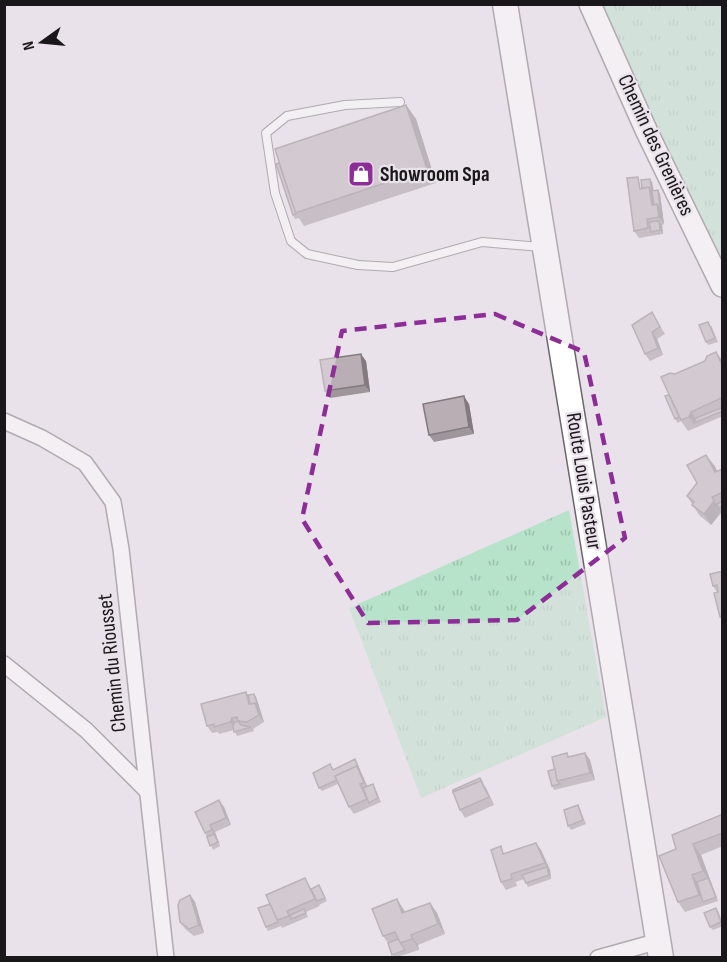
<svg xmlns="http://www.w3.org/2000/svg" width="727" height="962" font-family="'Sofia Sans Condensed',sans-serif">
	<defs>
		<pattern id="grass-tufts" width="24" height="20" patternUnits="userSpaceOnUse" patternTransform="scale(1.5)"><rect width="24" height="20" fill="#b6e3ca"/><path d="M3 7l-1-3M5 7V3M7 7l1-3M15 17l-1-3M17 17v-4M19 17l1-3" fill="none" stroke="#9cc2ad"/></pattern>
	</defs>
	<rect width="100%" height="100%" fill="#eae2ea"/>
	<g fill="url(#grass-tufts)">
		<polygon points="597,5 722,5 722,269"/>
		<polygon points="569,510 606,717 421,798 349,608"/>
	</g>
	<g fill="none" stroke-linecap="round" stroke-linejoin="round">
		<g stroke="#6d666d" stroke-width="10">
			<polyline id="lane" points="400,102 345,105 287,116 266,133 275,193 291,241 307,254 358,265 393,267 482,242 541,247"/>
		</g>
		<g stroke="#6d666d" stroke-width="18">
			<g id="street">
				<polyline points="4,421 42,438 85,463 113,502 121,549 166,958"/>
				<polyline points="4,664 86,730 147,791"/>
				<polyline points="598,958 659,941"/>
			</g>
		</g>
		<g stroke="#6d666d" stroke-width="24">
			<polyline id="secondary" points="590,4 647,132 722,286"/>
		</g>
		<g stroke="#6d666d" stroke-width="27">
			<polyline id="primary" points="505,4 661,958"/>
		</g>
		<use href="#lane" stroke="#fff" stroke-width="8"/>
		<use href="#street" stroke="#fff" stroke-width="15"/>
		<use href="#secondary" stroke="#fff" stroke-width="21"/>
		<use href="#primary" stroke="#fff" stroke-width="24"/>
	</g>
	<g fill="#9f969b">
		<polygon points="406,105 416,119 436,183 304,226 299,218 295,219 293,215"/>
		<polygon points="652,182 654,191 660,194 664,224 662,225 663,234 639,238 634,231"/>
		<polygon points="652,312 665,334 657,339 663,355 650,361 645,354"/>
		<polygon points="711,325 718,342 708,345 706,342"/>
		<polygon points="716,352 723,362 723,416 688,431 681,421 678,423 675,419 669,395 675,374 705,361"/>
		<polygon points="366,361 370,392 330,398 325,391"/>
		<polygon points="469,404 474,434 434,442 429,435"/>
		<polygon points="714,465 717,471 723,469 723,511 711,525 699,515 687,496"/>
		<polygon points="723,571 723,621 720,617 717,592 713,586"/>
		<polygon points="246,692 248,695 256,697 264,722 253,729 254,731 237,736 234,730 219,734 218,732 212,733 207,726"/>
		<polygon points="585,753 590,760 595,780 554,790 552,786 555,769"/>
		<polygon points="357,763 367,786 375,788 381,802 354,814 349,807 338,784 322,791 319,788 334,770"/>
		<polygon points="480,778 494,805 465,818 460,810"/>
		<polygon points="224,807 231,825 215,832 220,846 213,850 195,812"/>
		<polygon points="580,809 586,824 571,830 568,826"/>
		<polygon points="723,814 723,846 701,855 718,901 685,912 678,902 676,849"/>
		<polygon points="541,850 550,870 551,879 528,887 524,879 516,882 517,886 506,890 501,882 506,853"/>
		<polygon points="305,878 311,889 321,889 327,901 319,905 320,906 306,912 308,917 282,928 281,926 268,931 266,927 270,904"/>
		<polygon points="190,895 195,902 204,933 194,936 185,929 180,922"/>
		<polygon points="430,903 437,913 445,934 418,945 419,950 397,957 394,957 388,943 383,936 404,910 405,912"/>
		<polygon points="716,908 718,911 723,923 723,926 713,930 710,927"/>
	</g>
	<g fill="#827a7e">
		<polygon points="406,105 416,119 436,183 427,169"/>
		<polygon points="650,179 652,182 656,208 652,205 649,187"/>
		<polygon points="658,190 660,194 664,224 659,217 657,204"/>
		<polygon points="659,221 662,225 663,234 660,230"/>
		<polygon points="652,332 657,339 663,355 658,348"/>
		<polygon points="716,352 723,362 723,367"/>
		<polygon points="361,354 366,361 370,392 365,385"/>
		<polygon points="464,396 469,404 474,434 469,427"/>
		<polygon points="691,412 698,422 694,423 697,427 689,417"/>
		<polygon points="706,455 714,465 723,482 715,472"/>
		<polygon points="712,497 721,511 711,525 704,514"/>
		<polygon points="254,694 256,697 264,722 259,715 255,703"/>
		<polygon points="232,718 237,726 235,729 230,722"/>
		<polygon points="585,753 590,760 595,780 590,773"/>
		<polygon points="355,759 357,763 369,790 364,783 357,766"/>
		<polygon points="481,781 486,788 494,805 489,797"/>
		<polygon points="219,800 224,807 231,825 226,818"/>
		<polygon points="210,825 215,832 220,846 212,830"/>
		<polygon points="536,843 541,850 550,870 551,879 549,875 547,867 545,863"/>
		<polygon points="693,844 701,855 718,901 716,897 708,878 703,871"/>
		<polygon points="692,875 699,886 703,902 699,895"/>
		<polygon points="190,895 195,902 204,933 199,925"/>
		<polygon points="397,899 404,910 409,923 402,913"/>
		<polygon points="430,903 437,913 445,934 438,924"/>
		<polygon points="411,935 418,945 419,950 412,939"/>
	</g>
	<g fill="#b9aeb4" stroke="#827a7e" stroke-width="1.5">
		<polygon points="406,105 427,169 295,213 275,149"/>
		<polygon points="279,163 296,214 293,215 276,164"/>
		<polygon points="638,177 640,189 649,187 652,205 657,204 659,217 647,219 648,228 634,231 627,178"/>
		<polygon points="650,179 652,191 649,187 642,188 641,180"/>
		<polygon points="658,190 660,208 657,204 654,205 652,191"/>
		<polygon points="659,221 660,230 651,232 649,222"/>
		<polygon points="652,312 660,327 652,332 658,348 645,354 632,325"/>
		<polygon points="708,322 715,338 706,342 699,325"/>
		<polygon points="716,352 723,367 723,399 721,398 691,412 689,417 681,420 661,377 670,373 675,374 705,361 707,356"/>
		<polygon points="361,354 365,385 325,391 320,360"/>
		<polygon points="669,395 679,417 675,419 665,396"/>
		<polygon points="464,396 469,427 429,435 423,404"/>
		<polygon points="723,407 723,411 694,423 696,418"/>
		<polygon points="706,455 715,472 723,469 723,492 712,497 714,501 704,514 692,505 694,502 687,496 697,483 687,465"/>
		<polygon points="723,501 723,506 719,508 717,504"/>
		<polygon points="723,571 723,617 720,617 714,593 718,592 717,585 713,586 710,574"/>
		<polygon points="246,692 249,704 255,703 259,715 247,722 238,721 237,717 232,718 230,722 214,727 214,724 207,726 201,704"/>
		<polygon points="254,694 258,706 255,703 250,704 248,695"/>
		<polygon points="238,721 241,725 251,727 234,732 233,726 235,722 240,721"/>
		<polygon points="567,753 568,757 585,753 590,773 557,781 552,757"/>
		<polygon points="355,759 359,770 357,766 335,776 337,780 319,788 313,773 330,764 333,770"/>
		<polygon points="357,766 364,783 360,784 367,799 349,807 335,776"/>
		<polygon points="555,769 557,781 560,784 552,786 548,771"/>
		<polygon points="480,778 483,784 481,781 453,792 453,790"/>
		<polygon points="481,781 489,797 460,810 453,792"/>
		<polygon points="373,784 378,798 369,803 363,788"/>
		<polygon points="219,800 226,818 210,825 212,830 205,833 195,812"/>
		<polygon points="578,805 583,820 568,826 564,810"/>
		<polygon points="723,814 723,833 693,844 703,871 692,875 699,895 678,902 659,856 676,849 672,835"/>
		<polygon points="214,834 218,842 210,846 207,837"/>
		<polygon points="536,843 545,863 511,874 512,879 501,882 491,850 501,846 503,854"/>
		<polygon points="547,867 549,875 526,883 522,875"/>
		<polygon points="305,878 315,899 287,911 289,916 277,920 266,895"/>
		<polygon points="708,878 716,897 703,902 697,882"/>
		<polygon points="319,885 325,898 317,901 311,889"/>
		<polygon points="190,895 199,925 189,929 180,922 178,905 180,900"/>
		<polygon points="397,899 402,913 430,903 438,924 411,935 412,939 400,943 395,932 383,936 372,909"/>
		<polygon points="270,904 278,922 266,927 258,908"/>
		<polygon points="716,908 721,922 710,927 704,913"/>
		<polygon points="304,909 306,913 291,919 290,915"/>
		<polygon points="398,939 405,950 392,955 388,943"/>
	</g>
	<path d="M0 0H727V962H0ZM495,314l89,38 41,186 -108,82 -149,3 -66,-104 40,-188z" fill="#eae2ea" fill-opacity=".55" fill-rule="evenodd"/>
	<path fill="none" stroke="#8d2d97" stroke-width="4.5" stroke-dasharray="12 8" stroke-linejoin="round" d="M495,314l89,38 41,186 -108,82 -149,3 -66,-104 40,-188z"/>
	<defs>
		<g id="shop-square" transform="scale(1.35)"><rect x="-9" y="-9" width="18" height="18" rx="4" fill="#8d2d97" stroke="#eae2ea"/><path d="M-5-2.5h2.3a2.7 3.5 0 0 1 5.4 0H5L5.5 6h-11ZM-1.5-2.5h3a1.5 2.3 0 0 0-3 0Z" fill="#fff"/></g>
	</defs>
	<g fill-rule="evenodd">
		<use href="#shop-square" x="361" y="174"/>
	</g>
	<g text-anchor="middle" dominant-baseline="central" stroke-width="4.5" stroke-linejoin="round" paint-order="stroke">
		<g font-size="21" fill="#1a171a" stroke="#eae2ea">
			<text transform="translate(656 145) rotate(65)">Chemin des Grenières</text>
			<text transform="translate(584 481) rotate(81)">Route Louis Pasteur</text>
			<text transform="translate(112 663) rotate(-96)">Chemin du Riousset</text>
		</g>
		<g font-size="21" font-weight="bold" fill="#1a171a" stroke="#eae2ea" text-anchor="start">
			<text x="380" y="174">Showroom Spa</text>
		</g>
	</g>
	<rect width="727" height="962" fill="none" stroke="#1a171a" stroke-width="12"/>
	<g transform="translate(42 42) rotate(255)" stroke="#eae2ea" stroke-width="4.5" paint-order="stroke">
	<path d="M0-4.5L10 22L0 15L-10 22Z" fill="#1a171a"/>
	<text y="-9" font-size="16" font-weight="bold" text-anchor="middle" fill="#1a171a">N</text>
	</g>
</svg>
